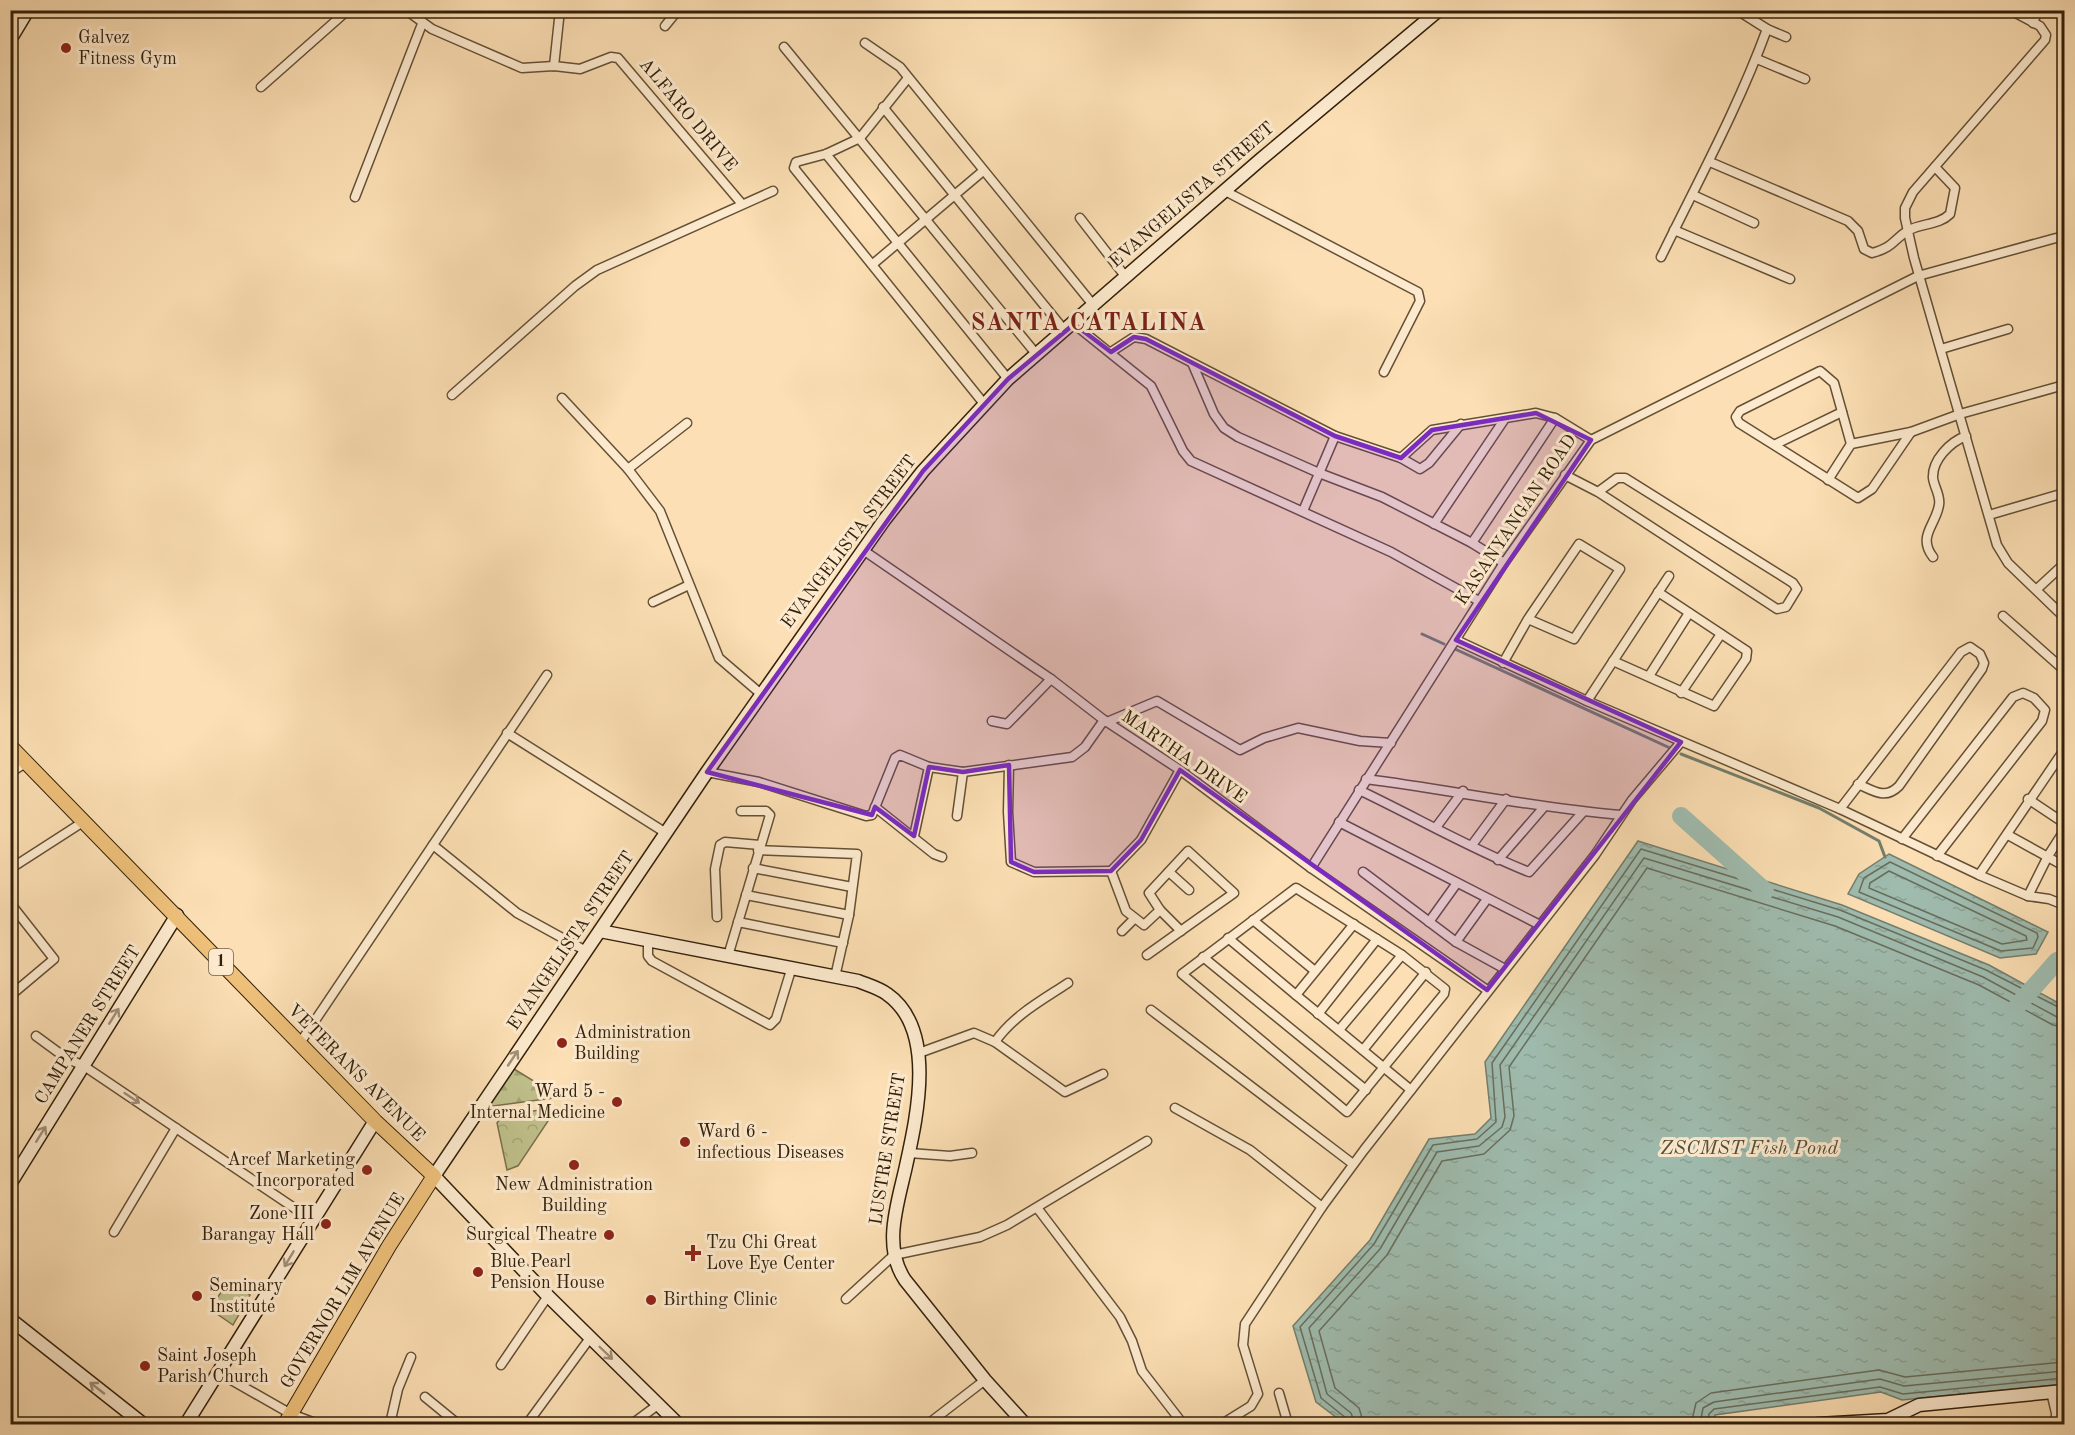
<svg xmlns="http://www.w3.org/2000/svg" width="2075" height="1435" font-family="'Old Standard TT',serif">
	<defs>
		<pattern id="forest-firs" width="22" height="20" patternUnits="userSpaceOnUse" patternTransform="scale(1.5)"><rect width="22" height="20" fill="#c0c18c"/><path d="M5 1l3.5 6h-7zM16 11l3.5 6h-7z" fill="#a5a677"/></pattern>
		<pattern id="park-crowns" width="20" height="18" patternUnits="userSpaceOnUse" patternTransform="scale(1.5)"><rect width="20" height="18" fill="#c0c18c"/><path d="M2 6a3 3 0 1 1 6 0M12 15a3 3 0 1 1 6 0" fill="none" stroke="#a5a677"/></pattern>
		<pattern id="water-ripples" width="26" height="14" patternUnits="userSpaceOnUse" patternTransform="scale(1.5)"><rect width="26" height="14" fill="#9fbcaf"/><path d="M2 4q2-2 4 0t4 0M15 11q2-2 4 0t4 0" fill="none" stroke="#89a195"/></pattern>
	</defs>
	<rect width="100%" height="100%" fill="#fcdfb4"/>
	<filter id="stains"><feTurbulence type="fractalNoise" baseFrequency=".00333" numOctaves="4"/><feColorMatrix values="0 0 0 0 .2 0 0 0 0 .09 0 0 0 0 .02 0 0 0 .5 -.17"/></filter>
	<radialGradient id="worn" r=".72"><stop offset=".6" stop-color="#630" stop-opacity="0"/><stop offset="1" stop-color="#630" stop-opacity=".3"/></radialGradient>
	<polygon fill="url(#forest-firs)" stroke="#79704c" stroke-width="1.5" points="514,1069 555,1094 553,1098 493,1106 490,1104"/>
	<polygon fill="url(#park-crowns)" stroke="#79704c" stroke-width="1.5" points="546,1109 550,1112 550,1118 518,1166 507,1170 497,1123 502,1116"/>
	<polygon fill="#c0c18c" stroke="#79704c" stroke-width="1.5" points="229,1280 250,1295 233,1325 210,1309"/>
	<g fill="url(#water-ripples)" stroke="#737e6d" stroke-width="1.5">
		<polygon points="1638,841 1842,905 1989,965 2064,1006 2064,1384 1902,1400 1881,1392 1715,1415 1713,1424 1345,1424 1316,1402 1293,1326 1370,1240 1429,1139 1475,1134 1491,1118 1485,1062"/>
		<polygon points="1889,854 2048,932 2036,954 2000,958 1848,894 1859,874"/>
	</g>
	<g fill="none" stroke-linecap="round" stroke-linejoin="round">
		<g stroke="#686e5d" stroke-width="1.5">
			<polygon points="1890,862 2037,933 2038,937 2033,948 2001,951 1859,892 1864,878"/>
			<polygon points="1889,871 2026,936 2027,940 2002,944 1869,888 1870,883"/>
			<polyline points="1348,1424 1346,1418 1321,1398 1300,1327 1374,1244 1433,1145 1477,1139 1496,1122 1492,1063 1641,849 1840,910 1986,970 2064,1010"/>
			<polyline points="1355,1424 1351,1413 1327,1394 1309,1328 1380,1249 1437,1152 1479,1146 1502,1127 1505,1117 1500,1065 1644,858 1838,917 1983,977 2057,1017 2064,1018"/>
			<polyline points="1364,1424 1359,1408 1335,1388 1319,1331 1387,1255 1442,1161 1484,1154 1510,1130 1514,1116 1509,1067 1647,868 1835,926 1979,985 2053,1025 2064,1027"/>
			<polyline points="1691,1424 1696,1403 1711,1393 1879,1370 1905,1377 2064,1362"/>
			<polyline points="1700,1424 1703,1408 1714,1402 1880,1379 1904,1386 2064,1371"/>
			<polyline points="1708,1424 1709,1414 1714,1409 1880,1387 1903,1394 2064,1378"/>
		</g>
		<g stroke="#737e6d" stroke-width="3">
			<polyline points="1422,634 1444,644"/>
			<polyline points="1455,649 1670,748"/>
			<polyline points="1681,754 1819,808 1879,841 1885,857"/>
		</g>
		<g stroke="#9fbcaf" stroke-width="18">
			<polyline points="1681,816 1765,891"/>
			<polyline points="2018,1005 2057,961 2064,958"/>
		</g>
		<g stroke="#645035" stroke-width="11">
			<g id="street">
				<polyline points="406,10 432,29 522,68 554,66 580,69 611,57 618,58 742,204"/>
				<polyline points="2010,10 2040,26 2046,35 2045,40 1913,192 1905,208 1905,218 1914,258 1997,545 2008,563 2064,617"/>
				<polyline points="2033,23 2038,10"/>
				<polyline points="665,26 678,10"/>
				<polyline points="1767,29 1786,37"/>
				<polyline points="865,43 900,67 1094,306"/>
				<polyline points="784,47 1037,355"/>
				<polyline points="1757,59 1805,79"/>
				<polyline points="554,66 560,10"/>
				<polyline points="908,78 860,138 826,154 796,162 794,168 985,405"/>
				<polyline points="261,87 348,10"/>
				<polyline points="883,107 1065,331"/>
				<polyline points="826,154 1008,379"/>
				<path d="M1710,162l138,59 10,10 6,18 8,4c23,-6 21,-14 37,-23 14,-7 30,-5 41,-16l5,-26 -20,-21"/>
				<polyline points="1225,191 1418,292 1420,301 1384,372"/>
				<polyline points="1693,195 1754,223"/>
				<polyline points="355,197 422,24"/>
				<polyline points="1080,218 1125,276"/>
				<polyline points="1674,230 1790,279"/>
				<path d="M1661,257c37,-76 77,-149 106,-228l-30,-19"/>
				<polyline points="873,264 983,171"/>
				<polyline points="1074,324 1151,386 1183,451 1191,461 1391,552 1479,601"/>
				<polyline points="1941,349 2008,329"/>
				<polyline points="1111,352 1134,337 1146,339 1335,436 1401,458 1420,469 1429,463 1461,424"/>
				<polyline points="1193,365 1214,414 1224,428 1238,437 1319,473 1382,497 1472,543 1504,563"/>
				<polyline points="452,395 575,286 597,270 773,191"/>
				<polyline points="562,398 628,469 660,511 719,658 761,694"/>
				<polyline points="1776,444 1842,412"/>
				<polyline points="1851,444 1834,383 1820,371 1740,411 1736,417 1739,423 1858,498 1872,489 1911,432"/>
				<polyline points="1401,458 1432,430 1536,413 1555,418 1591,440"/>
				<polyline points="628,469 687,423"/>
				<polyline points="1565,475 1598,492 1777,609 1786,607 1797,589 1793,583 1625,478 1617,478 1598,492"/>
				<polyline points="1828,480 1851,444 1911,432 1960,414 2064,385"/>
				<polyline points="1303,511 1335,436"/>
				<polyline points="1989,515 2064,493"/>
				<polyline points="1434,524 1504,420"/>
				<polyline points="1472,543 1555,418"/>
				<polyline points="863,550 1051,679 1104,720 1180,770 1311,868 1487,990"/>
				<path d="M1933,557c-16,-21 3,-32 6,-52 2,-9 -5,-18 -6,-27 -1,-18 17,-36 33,-42"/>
				<polyline points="2037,589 2064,564"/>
				<polyline points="653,602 689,585"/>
				<polyline points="2003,616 2064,670"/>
				<polyline points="1456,640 1587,701 1840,809 1979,875 2028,896 2049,899 2064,905"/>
				<polyline points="1613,661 1714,706 1746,659 1747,651 1658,592"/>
				<polyline points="1503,663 1528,619 1579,544 1620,569 1574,639 1528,619"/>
				<polyline points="1649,676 1689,613"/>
				<polyline points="1681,693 1721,634"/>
				<polyline points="1587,701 1669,576"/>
				<polyline points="992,721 1007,724 1051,679"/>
				<polyline points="1107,722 1157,701 1240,750 1264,738 1298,728 1360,741 1391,743"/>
				<polyline points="507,733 666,833"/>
				<polyline points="1009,765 1008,812 1011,862 1034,872 1111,871 1126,911 1144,925 1160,910 1181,931"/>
				<polyline points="929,767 963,772 1072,757 1085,747 1104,720"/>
				<polyline points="707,772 759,782 866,816 872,815 895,758 900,755 929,767 914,836"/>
				<polyline points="10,773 27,762"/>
				<path d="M1366,779c85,11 170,29 255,36"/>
				<path d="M1359,790c57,27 112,59 170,82l54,-60"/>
				<polyline points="2028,799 2064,823"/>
				<polyline points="875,807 934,854 942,857"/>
				<path d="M1840,809l121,-157 9,-5 10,7 4,9 -2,6 -83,117c-14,14 -25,5 -41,-2"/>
				<polyline points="957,816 963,772"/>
				<polyline points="1339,822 1538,924"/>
				<polyline points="1437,826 1463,791"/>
				<polyline points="2008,835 2064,866"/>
				<polyline points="1902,839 2013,697 2023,693 2034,698 2045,710 2042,721 1937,856"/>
				<polyline points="433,845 517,913 586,951"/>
				<polyline points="1472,845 1506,799"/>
				<polyline points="758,850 857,854 849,915 835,977"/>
				<polyline points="1498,860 1544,807"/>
				<polyline points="753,868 852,887"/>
				<polyline points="1311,868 1504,563 1591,440 1918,276 2056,238"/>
				<polyline points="10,869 83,822"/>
				<polyline points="1111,871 1141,840 1180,770"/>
				<polyline points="1169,872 1189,890"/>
				<polyline points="1363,872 1456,942 1505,969"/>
				<polyline points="1979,875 2064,750"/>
				<polygon points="1296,888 1402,955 1445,989 1444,994 1347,1112 1182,974"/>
				<polyline points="746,895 849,915"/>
				<polyline points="2028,896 2048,856 2064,831"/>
				<polyline points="10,903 54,959 10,996"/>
				<polyline points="717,917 715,869 720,845 725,842 760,845"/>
				<polyline points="1253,920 1315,971"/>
				<polyline points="738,922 843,943"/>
				<polyline points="1429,922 1457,883"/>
				<polyline points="1354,924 1296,995 1411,1090"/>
				<polyline points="1122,931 1134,919"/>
				<polyline points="1228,938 1296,995"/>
				<polyline points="648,942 648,956 652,961 770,1025 776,1019 791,970"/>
				<polyline points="1456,942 1487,899"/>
				<polyline points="1147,955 1234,893 1188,851 1149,893 1160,910"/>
				<polyline points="728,956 770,815 766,811 741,811"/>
				<polyline points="1203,957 1366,1090"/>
				<polyline points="1151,1010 1353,1164"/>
				<polyline points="1318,1014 1377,939"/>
				<polyline points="1339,1030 1402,955"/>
				<polyline points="36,1036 66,1058 84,1066 312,1220"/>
				<path d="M995,1042c19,-27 46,-41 73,-59"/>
				<polyline points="300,1043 547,675"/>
				<polyline points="1363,1050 1426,972"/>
				<polyline points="919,1053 974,1033 995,1042 1065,1092 1103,1074"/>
				<polyline points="1175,1108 1250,1150 1322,1207"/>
				<polyline points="909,1153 950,1156 972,1153"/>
				<polyline points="1038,1209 1120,1317 1132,1341 1142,1371 1183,1424"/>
				<polyline points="114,1232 176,1128"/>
				<polyline points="846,1299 894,1255 980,1237 1007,1225 1147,1141"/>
				<polyline points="501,1365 548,1296"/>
				<polyline points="219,1373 291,1414 318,1424"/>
				<polyline points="2051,1392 2056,1413 2056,1424"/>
				<polyline points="1279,1393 1288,1424"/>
				<polyline points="425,1397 458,1424"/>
				<polyline points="390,1424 398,1389 411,1357"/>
				<polyline points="527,1424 590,1338"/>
				<polyline points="632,1424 659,1404"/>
				<polyline points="928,1424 985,1380"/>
				<polyline points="1222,1424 1251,1406 1258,1394 1243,1345 1245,1324 1322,1207 1364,1150 1595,855 1632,800 1681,742"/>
			</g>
		</g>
		<g stroke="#32200b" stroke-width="15">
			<g id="secondary">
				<polyline points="10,40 28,10"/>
				<path d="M600,931l258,50c10,4 21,7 29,13 50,35 30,122 19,172 -8,37 -24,80 -1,114l80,100 40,44"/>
				<polyline points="10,1184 177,915"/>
				<polyline points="10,1319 143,1424"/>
				<polyline points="186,1424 375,1121"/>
				<polyline points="678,1424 548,1296 434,1176 707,772 885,519 923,471 1008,379 1260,160 1439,10"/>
				<polyline points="1818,1424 1888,1420 1919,1405 2064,1391"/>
			</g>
		</g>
		<g stroke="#32200b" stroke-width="16">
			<polyline id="primary" points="10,746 375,1121 434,1176 389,1246 285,1424"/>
		</g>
		<use href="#street" stroke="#fdeace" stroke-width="8"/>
		<use href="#secondary" stroke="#fdeace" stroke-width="12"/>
		<use href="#primary" stroke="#eec07a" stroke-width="14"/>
	</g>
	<defs><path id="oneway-shaft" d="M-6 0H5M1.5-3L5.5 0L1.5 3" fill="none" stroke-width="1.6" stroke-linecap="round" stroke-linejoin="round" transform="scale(1.5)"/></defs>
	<g stroke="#a28f76">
		<use href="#oneway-shaft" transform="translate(114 1016) rotate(-58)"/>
		<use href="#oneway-shaft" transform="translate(513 1058) rotate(-56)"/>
		<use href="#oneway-shaft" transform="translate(132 1098) rotate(34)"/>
		<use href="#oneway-shaft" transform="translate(41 1134) rotate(-58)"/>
		<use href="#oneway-shaft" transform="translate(289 1259) rotate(121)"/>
		<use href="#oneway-shaft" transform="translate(606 1353) rotate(44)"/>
		<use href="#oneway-shaft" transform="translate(97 1388) rotate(-142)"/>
	</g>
	<path fill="#7b2cbf" fill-opacity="0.2" stroke="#7b2cbf" stroke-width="4.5" stroke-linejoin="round" d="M1074,324l37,28 23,-15 12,2 189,97 66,22 31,-28 104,-17 55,27 -135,200 225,102 -194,248 -307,-220 -39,70 -30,31 -77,1 -23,-10 -2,-97 -46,7 -34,-5 -15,69 -39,-29 -3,8 -165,-43 216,-301 85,-92z"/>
	<g fill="#8f2418" stroke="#fdeace" stroke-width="2">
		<circle cx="66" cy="48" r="6"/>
		<circle cx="562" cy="1043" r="6"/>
		<circle cx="617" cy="1102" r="6"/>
		<circle cx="685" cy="1142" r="6"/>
		<circle cx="574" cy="1165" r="6"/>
		<circle cx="367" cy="1170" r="6"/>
		<circle cx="326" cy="1224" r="6"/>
		<circle cx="609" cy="1235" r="6"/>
		<path d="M690 1244h6v6h6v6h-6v6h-6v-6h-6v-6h6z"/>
		<circle cx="478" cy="1272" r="6"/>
		<circle cx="197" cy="1296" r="6"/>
		<circle cx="651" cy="1300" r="6"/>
		<circle cx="145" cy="1366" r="6"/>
	</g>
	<g text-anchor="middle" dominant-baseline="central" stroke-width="6" stroke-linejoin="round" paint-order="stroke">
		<rect fill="#fdeace" stroke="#6f5d46" stroke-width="1.5" x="209" y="949" width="24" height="26" rx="4.5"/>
		<g font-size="16" font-weight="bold" fill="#32200b">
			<text x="221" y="962">1</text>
		</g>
		<g font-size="18" fill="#32200b" stroke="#fdeace" text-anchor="start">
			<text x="78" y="38">Galvez<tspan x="78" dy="21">Fitness Gym</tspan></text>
			<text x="574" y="1033">Administration<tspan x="574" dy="21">Building</tspan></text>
			<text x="605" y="1092" text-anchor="end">Ward 5 -<tspan x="605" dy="21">Internal Medicine</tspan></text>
			<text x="697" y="1132">Ward 6 -<tspan x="697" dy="21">infectious Diseases</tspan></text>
			<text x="355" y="1160" text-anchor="end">Arcef Marketing<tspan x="355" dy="21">Incorporated</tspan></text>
			<text x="574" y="1185" text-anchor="middle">New Administration<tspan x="574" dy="21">Building</tspan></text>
			<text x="314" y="1214" text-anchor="end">Zone III<tspan x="314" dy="21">Barangay Hall</tspan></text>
			<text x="597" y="1235" text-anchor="end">Surgical Theatre</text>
			<text x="706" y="1243">Tzu Chi Great<tspan x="706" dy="21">Love Eye Center</tspan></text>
			<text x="490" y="1262">Blue Pearl<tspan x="490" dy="21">Pension House</tspan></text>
			<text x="209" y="1286">Seminary<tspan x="209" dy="21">Institute</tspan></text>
			<text x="663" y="1300">Birthing Clinic</text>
			<text x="157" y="1356">Saint Joseph<tspan x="157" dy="21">Parish Church</tspan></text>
		</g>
		<g font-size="18" fill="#32200b" stroke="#fdeace">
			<text transform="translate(688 115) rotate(50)">ALFARO DRIVE</text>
			<text transform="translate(1192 195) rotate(-41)">EVANGELISTA STREET</text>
			<text transform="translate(1516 520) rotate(-56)">KASANYANGAN ROAD</text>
			<text transform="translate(849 542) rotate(-53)">EVANGELISTA STREET</text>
			<text transform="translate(1184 757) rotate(35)">MARTHA DRIVE</text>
			<text transform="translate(571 941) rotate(-56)">EVANGELISTA STREET</text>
			<text transform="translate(88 1025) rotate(-58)">CAMPANER STREET</text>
			<text transform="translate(356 1073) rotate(45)">VETERANS AVENUE</text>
			<text transform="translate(888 1149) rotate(-81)">LUSTRE STREET</text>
			<text transform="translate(343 1291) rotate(-59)">GOVERNOR LIM AVENUE</text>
		</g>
		<g font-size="20" font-style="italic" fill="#534f3c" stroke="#fdeace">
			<text x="1749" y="1149">ZSCMST Fish Pond</text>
		</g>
		<g font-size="24" font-weight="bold" letter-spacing="1.5" fill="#7a1f14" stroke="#fdeace">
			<text x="1089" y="324">SANTA CATALINA</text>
		</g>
	</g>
	<rect width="2075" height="1435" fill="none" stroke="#fcdfb4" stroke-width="36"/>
	<rect x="12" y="12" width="2051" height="1411" fill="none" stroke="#32200b" stroke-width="3"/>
	<rect x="18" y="18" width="2039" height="1399" fill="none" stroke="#32200b" stroke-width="1.5"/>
	<rect width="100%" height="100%" filter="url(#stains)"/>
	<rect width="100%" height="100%" fill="url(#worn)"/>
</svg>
